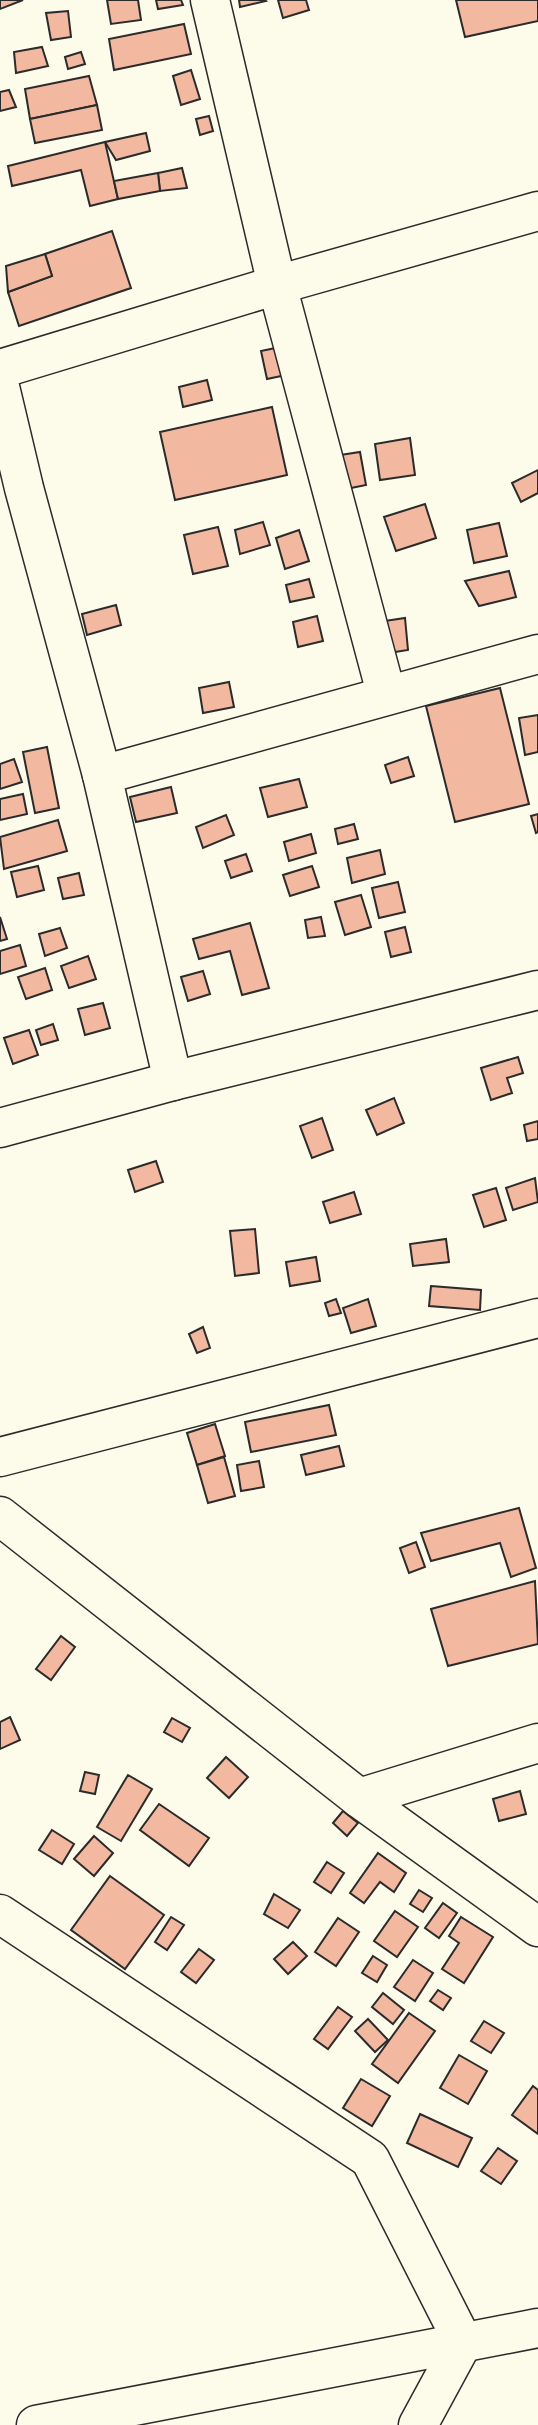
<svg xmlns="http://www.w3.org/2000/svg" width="538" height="2425" font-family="'Libre Baskerville',serif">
	<rect width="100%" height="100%" fill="#fdfbea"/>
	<g fill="#f2b8a0" stroke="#2b2b2b" stroke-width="2">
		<polygon points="0,0 23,0 0,9"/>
		<polygon points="107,0 138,0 141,20 111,24"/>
		<polygon points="156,0 181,0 183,5 158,9"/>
		<polygon points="239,0 265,0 266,1 240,7"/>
		<polygon points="278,0 306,0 309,10 283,18"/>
		<polygon points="456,0 538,0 538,21 465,37"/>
		<polygon points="68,11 71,37 51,40 46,13"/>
		<polygon points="184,24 191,54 114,70 109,39"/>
		<polygon points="42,47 48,66 16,73 14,52"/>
		<polygon points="81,52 85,64 68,69 65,57"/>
		<polygon points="191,70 200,99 181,105 173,76"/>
		<polygon points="89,76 97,105 30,119 25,89"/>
		<polygon points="9,90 16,107 0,111 0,92"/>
		<polygon points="97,105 102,130 35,143 30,119"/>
		<polygon points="209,116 213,131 200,135 196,119"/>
		<polygon points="146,133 150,151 116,160 105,142"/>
		<polygon points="105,142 118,199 90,206 81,170 12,186 8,166"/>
		<polygon points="182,168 187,188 160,191 158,173"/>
		<polygon points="158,173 160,191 118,199 114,181"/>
		<polygon points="112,231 131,288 19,326 8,292 52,276 45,254"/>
		<polygon points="45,254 52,276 8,292 6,266"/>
		<polygon points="280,347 286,375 267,379 261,351"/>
		<polygon points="207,380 212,400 183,407 179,387"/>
		<polygon points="272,407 287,475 175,500 160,432"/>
		<polygon points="410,438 415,475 380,480 375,444"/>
		<polygon points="360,452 366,485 346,489 340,455"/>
		<polygon points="538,470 538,493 521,502 512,483"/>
		<polygon points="425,504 436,538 396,551 384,517"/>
		<polygon points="263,522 270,545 240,554 235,530"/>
		<polygon points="499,523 507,556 474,563 467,530"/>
		<polygon points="218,527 228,566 193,574 184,535"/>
		<polygon points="299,530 309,561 285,569 276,538"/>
		<polygon points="509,571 516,597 479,606 465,581"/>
		<polygon points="309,579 314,597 290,602 286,585"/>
		<polygon points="116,605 121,625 87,635 82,614"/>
		<polygon points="317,616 323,641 298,647 293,622"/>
		<polygon points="405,618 408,650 382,654 378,622"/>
		<polygon points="229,682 234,707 203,713 199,688"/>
		<polygon points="500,688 529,804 455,822 426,706"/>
		<polygon points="538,715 538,752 525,755 519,718"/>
		<polygon points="47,747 59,808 35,813 23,752"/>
		<polygon points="408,757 414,776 391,783 385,765"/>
		<polygon points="14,759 22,782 0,789 0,764"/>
		<polygon points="299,779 307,807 268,817 260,788"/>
		<polygon points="171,787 177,813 136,822 130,797"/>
		<polygon points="23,794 27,814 0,820 0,799"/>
		<polygon points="538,814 538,832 536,833 531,816"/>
		<polygon points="226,815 234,835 203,848 196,827"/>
		<polygon points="58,820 67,851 4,869 0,837"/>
		<polygon points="354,824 358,839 338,844 335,829"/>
		<polygon points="311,834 316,853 289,861 284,842"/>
		<polygon points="380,850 385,874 352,883 347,858"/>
		<polygon points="246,854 252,871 231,878 225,861"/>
		<polygon points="38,866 44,890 17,897 11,872"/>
		<polygon points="312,866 319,887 290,896 283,875"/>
		<polygon points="79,873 84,895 63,899 58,878"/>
		<polygon points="398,882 405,912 379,918 372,888"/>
		<polygon points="361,895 371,927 345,935 335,902"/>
		<polygon points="0,917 7,939 0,941"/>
		<polygon points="321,917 325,936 308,938 305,920"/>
		<polygon points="250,923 269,988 242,995 230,951 199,959 193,939"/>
		<polygon points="405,927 411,952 391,957 385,932"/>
		<polygon points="60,928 67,948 45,956 39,934"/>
		<polygon points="20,945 26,966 0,974 0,951"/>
		<polygon points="88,956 96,979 69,988 61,966"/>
		<polygon points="45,968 52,990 26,999 18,977"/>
		<polygon points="203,971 210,994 188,1001 181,977"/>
		<polygon points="103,1003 110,1028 85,1035 78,1009"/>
		<polygon points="53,1024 58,1040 41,1045 36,1030"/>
		<polygon points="29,1030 38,1055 13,1064 4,1038"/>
		<polygon points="518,1057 523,1073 507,1078 512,1093 491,1100 481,1068"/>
		<polygon points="394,1098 404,1123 377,1135 366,1110"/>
		<polygon points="322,1118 333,1150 312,1158 300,1126"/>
		<polygon points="538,1121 538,1139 527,1141 524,1125"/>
		<polygon points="156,1161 163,1182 135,1192 128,1170"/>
		<polygon points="535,1178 538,1202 513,1210 506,1188"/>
		<polygon points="496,1188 506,1220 484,1227 473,1195"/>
		<polygon points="354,1192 361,1214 330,1223 323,1202"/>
		<polygon points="255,1229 259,1273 235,1276 230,1231"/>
		<polygon points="446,1239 449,1262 413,1266 410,1244"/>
		<polygon points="316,1257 320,1281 290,1286 286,1262"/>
		<polygon points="431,1286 481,1290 480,1310 429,1306"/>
		<polygon points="336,1299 341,1313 329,1316 325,1303"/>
		<polygon points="368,1299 376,1326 351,1333 343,1308"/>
		<polygon points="203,1327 210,1348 197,1353 189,1334"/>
		<polygon points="329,1405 336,1435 251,1452 245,1422"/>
		<polygon points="215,1424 225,1456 197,1465 187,1433"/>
		<polygon points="339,1446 344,1466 306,1475 301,1455"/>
		<polygon points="224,1457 235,1496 208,1503 197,1465"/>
		<polygon points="259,1461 264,1487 241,1491 237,1465"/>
		<polygon points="519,1508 536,1568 511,1577 500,1543 431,1561 421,1533"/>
		<polygon points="416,1542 425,1567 409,1573 400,1548"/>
		<polygon points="535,1581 538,1644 448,1666 431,1609"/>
		<polygon points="61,1636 75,1647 51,1680 36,1669"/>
		<polygon points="10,1717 20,1740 0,1749 0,1722"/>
		<polygon points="172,1718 190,1728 182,1742 164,1732"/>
		<polygon points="226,1757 248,1777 229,1798 207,1778"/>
		<polygon points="85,1772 99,1775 95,1794 80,1791"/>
		<polygon points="128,1775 152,1789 121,1841 97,1827"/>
		<polygon points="520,1791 526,1814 499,1821 493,1799"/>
		<polygon points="159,1804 209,1838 189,1866 140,1830"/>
		<polygon points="343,1811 358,1823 347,1836 333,1823"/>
		<polygon points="52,1830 74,1844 62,1864 39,1850"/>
		<polygon points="94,1836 113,1853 94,1876 74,1859"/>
		<polygon points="378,1853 406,1873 394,1892 380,1882 364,1903 350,1893"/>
		<polygon points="327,1862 344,1873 331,1893 314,1882"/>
		<polygon points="110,1876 164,1915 125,1969 71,1930"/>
		<polygon points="419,1890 432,1898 423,1912 410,1904"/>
		<polygon points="274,1894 300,1910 288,1928 264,1914"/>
		<polygon points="443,1903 457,1913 439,1938 425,1928"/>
		<polygon points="395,1911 418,1927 397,1957 374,1941"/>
		<polygon points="171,1917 184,1925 167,1950 155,1942"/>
		<polygon points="461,1917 493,1937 464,1983 442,1969 459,1943 449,1936"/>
		<polygon points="338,1918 359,1932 336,1966 315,1952"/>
		<polygon points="293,1942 307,1956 288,1974 274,1959"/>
		<polygon points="199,1949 214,1960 196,1983 181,1972"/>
		<polygon points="373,1956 387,1965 377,1982 362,1973"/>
		<polygon points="413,1960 433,1973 415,2001 394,1987"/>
		<polygon points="438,1990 451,1998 443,2010 430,2001"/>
		<polygon points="383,1993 404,2010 393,2024 372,2007"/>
		<polygon points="338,2007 352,2017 328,2049 314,2039"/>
		<polygon points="409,2013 435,2031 398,2083 372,2064"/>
		<polygon points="368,2019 388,2040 375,2052 355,2031"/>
		<polygon points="484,2021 504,2033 491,2053 471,2041"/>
		<polygon points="459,2055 487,2071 468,2104 440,2088"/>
		<polygon points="361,2079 390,2096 372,2126 343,2108"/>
		<polygon points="533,2086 538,2090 538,2134 512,2115"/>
		<polygon points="420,2114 472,2138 458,2167 407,2143"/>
		<polygon points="498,2148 517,2161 501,2184 481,2171"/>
	</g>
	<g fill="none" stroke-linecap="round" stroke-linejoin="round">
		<g stroke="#2b2b2b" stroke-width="41">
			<g id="street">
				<polyline points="210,0 277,285 386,693"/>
				<polyline points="0,369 277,285 538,211"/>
				<polyline points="0,387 24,488 102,775 173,1081"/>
				<polyline points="102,775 538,654"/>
				<polyline points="0,1128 173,1081 538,990"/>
				<polyline points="0,1457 538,1318"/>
				<polyline points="0,1516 359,1798 538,1927"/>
				<polyline points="359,1798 538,1743"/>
				<polyline points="0,1914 370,2159 463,2342 418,2425"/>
			</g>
		</g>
		<g stroke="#2b2b2b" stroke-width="41">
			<polyline id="secondary" points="36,2425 538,2328"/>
		</g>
		<use href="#street" stroke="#fdfbea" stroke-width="38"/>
		<use href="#secondary" stroke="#fdfbea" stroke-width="38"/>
	</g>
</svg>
